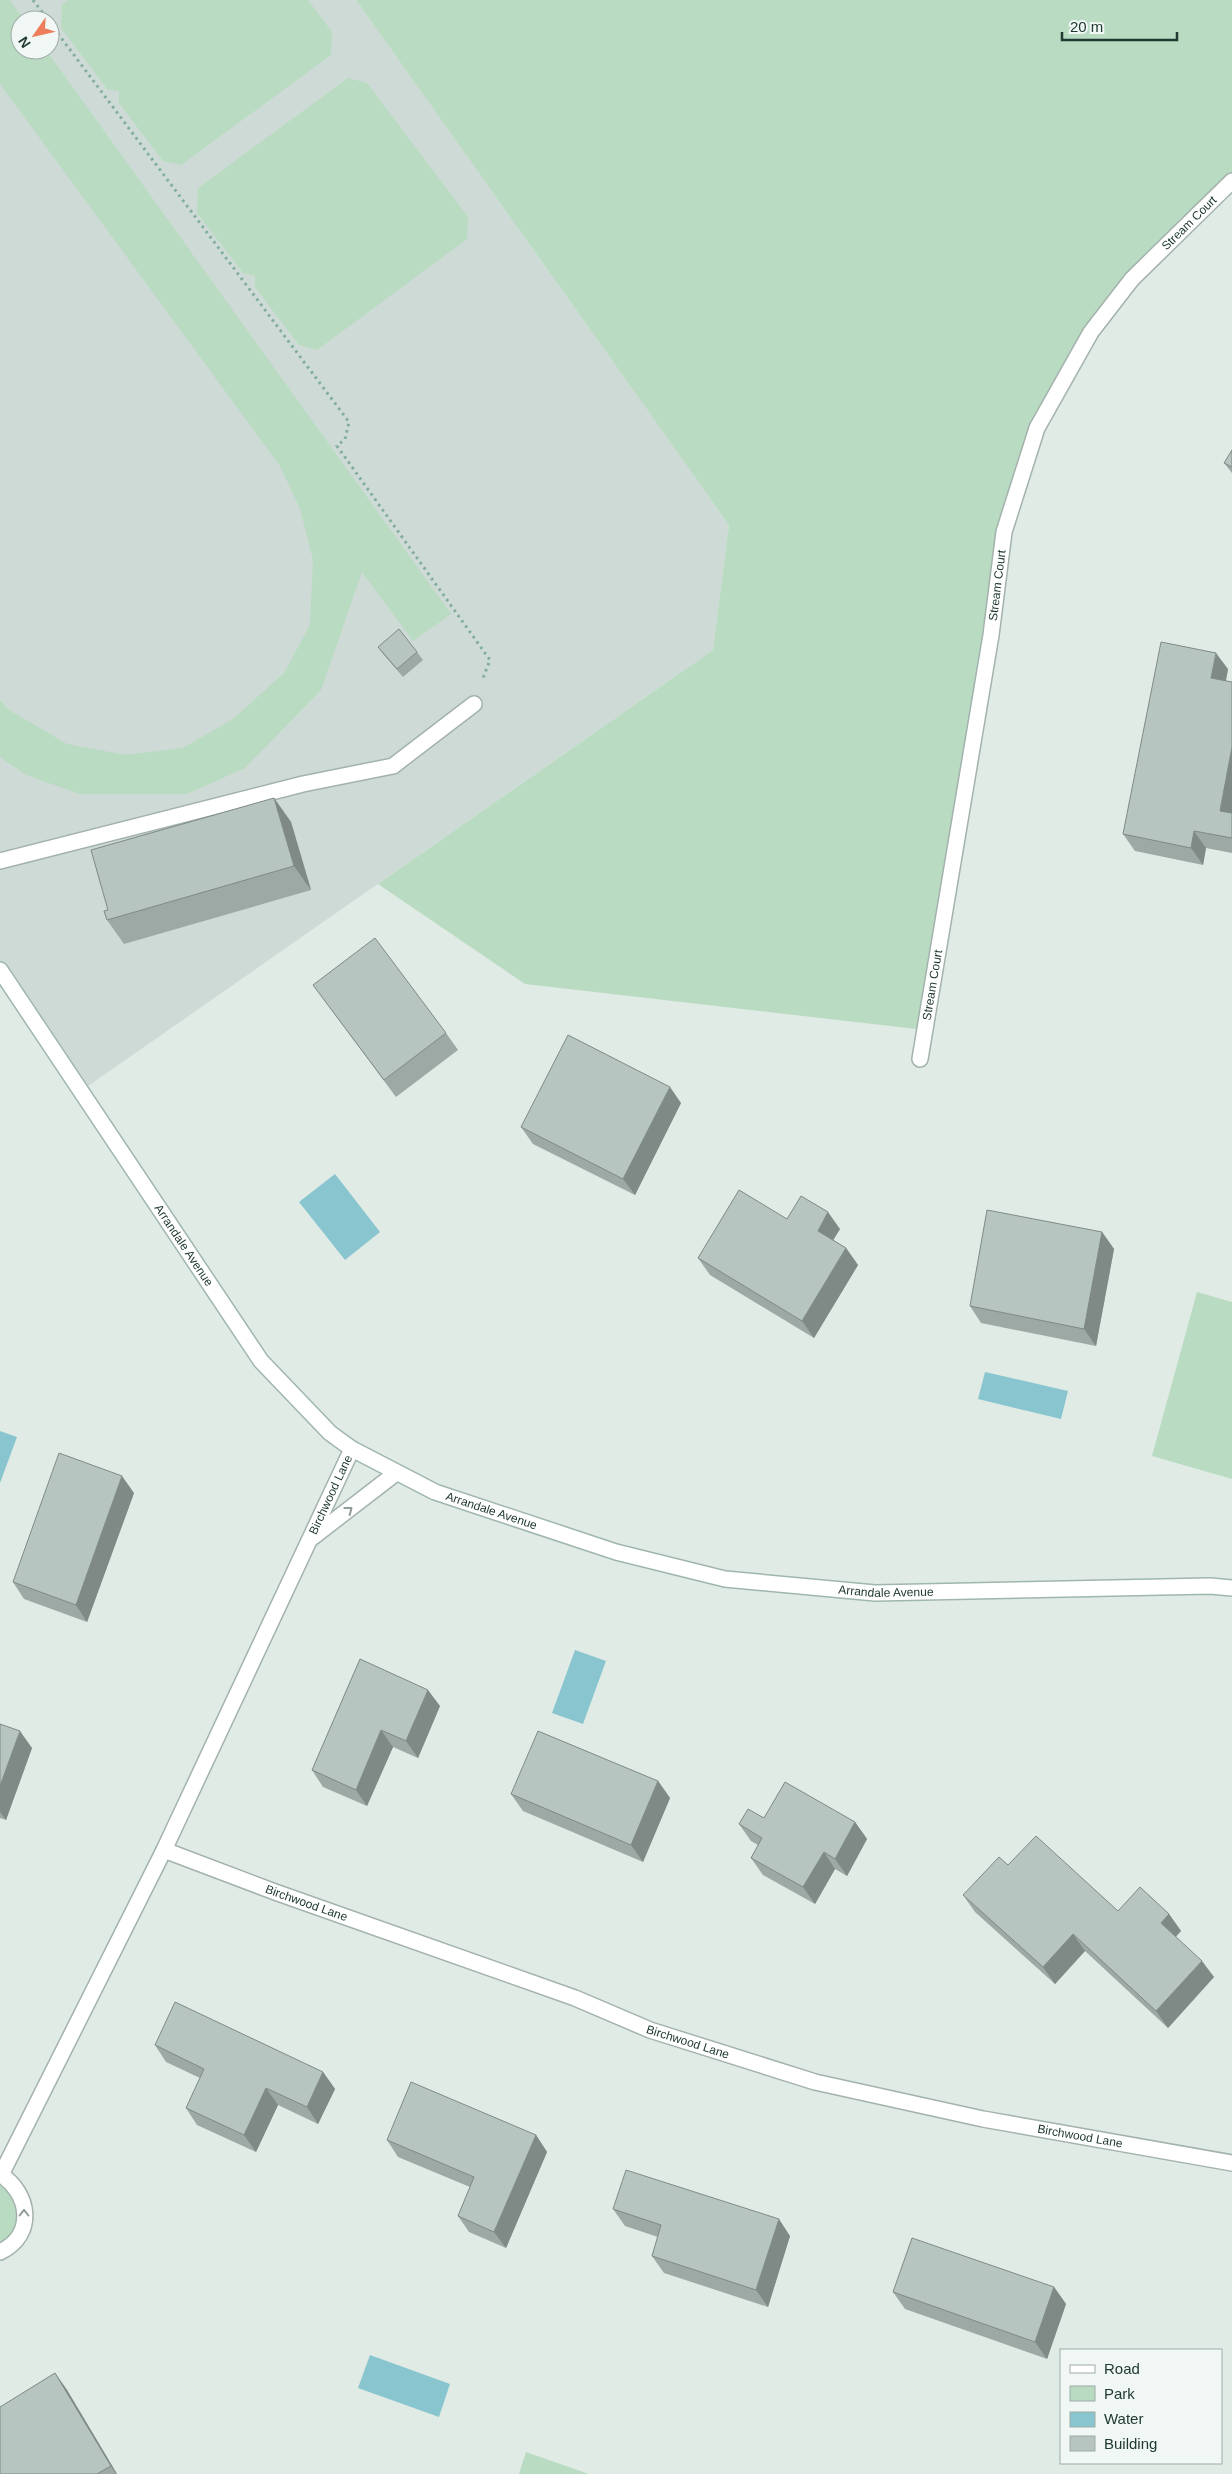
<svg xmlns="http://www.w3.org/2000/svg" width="1232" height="2474" font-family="Helvetica,sans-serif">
	<rect width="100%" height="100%" fill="#e0ebe6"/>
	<path fill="#cedad5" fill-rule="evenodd" d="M0,0h356l373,525 -16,125 -632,441 -81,-121zM20,20h30v30h-30z"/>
	<g fill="#b9dbc2">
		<polygon points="0,0 10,0 24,20 20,20 20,50 46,50 451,614 413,641 362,572 321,690 245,768 187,794 80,794 26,775 0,757 0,700 9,710 67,744 126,755 183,748 233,719 284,673 310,625 313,560 300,509 280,466 0,84"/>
		<polygon points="68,0 308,0 332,32 331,55 181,165 163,161 119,103 119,91 107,89 61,28 62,4"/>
		<polygon points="356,0 1232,0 1232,181 1132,279 1037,428 1004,532 925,1030 525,984 378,884 713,650 729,525"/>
		<polygon points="348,78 367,83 468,217 467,239 317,350 299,345 255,287 255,276 243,273 197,213 198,188"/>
		<polygon points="1197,1292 1232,1302 1232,1479 1152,1456"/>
		<path d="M0,2183c21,15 25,47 0,61z"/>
		<polygon points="526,2452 589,2474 519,2474"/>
	</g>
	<g fill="#89c5cf">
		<polygon points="335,1174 380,1232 345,1260 299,1202"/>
		<polygon points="985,1372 1068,1391 1061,1419 978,1399"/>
		<polygon points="0,1431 17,1437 0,1483"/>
		<polygon points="575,1650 606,1661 583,1724 552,1713"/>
		<polygon points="370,2355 450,2384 439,2417 358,2388"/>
	</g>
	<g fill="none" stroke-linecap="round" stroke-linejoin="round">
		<g stroke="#a3b2ad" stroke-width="18">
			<polyline id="lane" points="0,861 303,784 393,766 474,704"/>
		</g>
		<g stroke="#a3b2ad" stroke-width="18">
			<g id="street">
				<path id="s1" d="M920,1059l71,-424 13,-103 33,-104 54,-96 41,-53 100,-98"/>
				<polyline points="313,1537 396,1473"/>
				<path id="s2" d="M164,1850l111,42 300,106 75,32 165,52 168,37 249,44"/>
				<path d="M0,2174c30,19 36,61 0,78"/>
				<path id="s3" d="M1,2175l163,-325 188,-401"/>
			</g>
		</g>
		<g stroke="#9fb6ae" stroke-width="18">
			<g id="secondary">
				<path id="s4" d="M0,970l261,391 69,72 22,16 83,43 181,60 109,27 150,14 335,-7 22,2"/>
			</g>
		</g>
		<g stroke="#81ad9f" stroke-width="3" stroke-dasharray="2.5 4" stroke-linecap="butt">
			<polyline points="33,0 48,20"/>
			<polyline points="50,23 349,422 345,439 337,446 490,660 483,678"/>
		</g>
		<use href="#lane" stroke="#fff" stroke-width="15"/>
		<use href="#street" stroke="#fff" stroke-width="15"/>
		<use href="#secondary" stroke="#fff" stroke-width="15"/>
	</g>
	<g fill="#9da9a4">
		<polygon points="1232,450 1232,473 1224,463"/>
		<polygon points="378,647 417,652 423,660 403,677 384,655"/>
		<polygon points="1228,669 1226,681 1232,682 1232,853 1206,848 1203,865 1135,851 1123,834"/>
		<polygon points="274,798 291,822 311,890 124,944 107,920"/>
		<polygon points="313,985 446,1033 458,1050 396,1097"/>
		<polygon points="681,1103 635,1195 533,1144 521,1127"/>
		<polygon points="787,1219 840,1229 833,1240 846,1248 858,1265 814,1338 710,1275 698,1258"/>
		<polygon points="1102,1232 1114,1249 1096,1346 981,1323 970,1306"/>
		<polygon points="134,1493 87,1622 24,1599 13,1582"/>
		<polygon points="360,1659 440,1706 418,1758 393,1747 367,1806 323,1787 312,1770"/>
		<polygon points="0,1724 32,1748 6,1820 0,1818"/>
		<polygon points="658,1781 670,1798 643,1862 523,1811 511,1794"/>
		<polygon points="764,1818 855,1822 867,1839 847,1876 835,1869 815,1904 763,1875 751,1858 758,1845 751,1841 739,1824"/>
		<polygon points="1008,1865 1118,1911 1169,1914 1181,1931 1176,1937 1214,1977 1168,2028 1085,1951 1055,1984 975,1912 963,1895"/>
		<polygon points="155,2045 323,2072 335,2089 318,2124 278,2105 256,2152 197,2125 186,2108 200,2078 166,2062"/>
		<polygon points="536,2135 547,2152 506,2248 469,2232 458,2216 470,2187 398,2157 387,2140"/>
		<polygon points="613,2209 790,2236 768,2307 664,2273 652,2256 658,2237 625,2226"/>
		<polygon points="1054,2287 1066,2304 1047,2359 905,2309 893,2292"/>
		<polygon points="55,2373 67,2390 117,2474 0,2474"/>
	</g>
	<g fill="#7f8a86">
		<polygon points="1216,653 1228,669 1223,695 1211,678"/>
		<polygon points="1232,747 1232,826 1220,811"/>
		<polygon points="274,798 291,822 311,890 294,866"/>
		<polygon points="1194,831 1206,848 1203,865 1191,848"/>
		<polygon points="670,1087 681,1103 635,1195 623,1179"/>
		<polygon points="828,1212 840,1229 829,1247 818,1231"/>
		<polygon points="1102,1232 1114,1249 1096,1346 1084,1329"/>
		<polygon points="846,1248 858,1265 814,1338 802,1321"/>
		<polygon points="122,1476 134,1493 87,1622 76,1605"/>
		<polygon points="428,1690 440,1706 418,1758 406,1741"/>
		<polygon points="381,1730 393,1747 367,1806 356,1790"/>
		<polygon points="20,1731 32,1748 6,1820 0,1812 0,1786"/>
		<polygon points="658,1781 670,1798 643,1862 631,1845"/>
		<polygon points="855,1822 867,1839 847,1876 835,1859"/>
		<polygon points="824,1852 835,1869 815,1904 803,1887"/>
		<polygon points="1169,1914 1181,1931 1172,1940 1161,1923"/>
		<polygon points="1073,1934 1085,1951 1055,1984 1043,1967"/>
		<polygon points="1202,1961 1214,1977 1168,2028 1156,2011"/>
		<polygon points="323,2072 335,2089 318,2124 307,2107"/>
		<polygon points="266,2088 278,2105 256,2152 244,2135"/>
		<polygon points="536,2135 547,2152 506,2248 494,2232"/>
		<polygon points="779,2219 790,2236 768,2307 756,2290"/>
		<polygon points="1054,2287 1066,2304 1047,2359 1035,2342"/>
		<polygon points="55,2373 67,2390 117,2474 116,2474 111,2466"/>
	</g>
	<g fill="#b6c5bf" stroke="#7f8a86">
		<polygon points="1232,450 1232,467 1224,463"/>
		<polygon points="399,629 417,652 397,669 378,647"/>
		<polygon points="1161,642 1216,653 1211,678 1232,682 1232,747 1220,811 1232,813 1232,838 1194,831 1191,848 1123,834"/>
		<polygon points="274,798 294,866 107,920 104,911 108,910 91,850"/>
		<polygon points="375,938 446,1033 384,1080 313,985"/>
		<polygon points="568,1035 670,1087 623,1179 521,1127"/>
		<polygon points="739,1190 787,1219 801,1196 828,1212 818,1231 846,1248 802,1321 698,1258"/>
		<polygon points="987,1210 1102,1232 1084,1329 970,1306"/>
		<polygon points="59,1453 122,1476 76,1605 13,1582"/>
		<polygon points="360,1659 428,1690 406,1741 381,1730 356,1790 312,1770"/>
		<polygon points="0,1724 20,1731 0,1786"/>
		<polygon points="538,1731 658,1781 631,1845 511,1794"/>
		<polygon points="785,1782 855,1822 835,1859 824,1852 803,1887 751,1858 762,1838 739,1824 748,1809 764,1818"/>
		<polygon points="1036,1836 1118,1911 1140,1887 1169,1914 1161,1923 1202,1961 1156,2011 1073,1934 1043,1967 963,1895 999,1857 1008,1865"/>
		<polygon points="175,2002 323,2072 307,2107 266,2088 244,2135 186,2108 204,2069 155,2045"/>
		<polygon points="411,2082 536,2135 494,2232 458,2216 474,2177 387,2140"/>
		<polygon points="626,2170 779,2219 756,2290 652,2256 661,2225 613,2209"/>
		<polygon points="912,2238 1054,2287 1035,2342 893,2292"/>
		<polygon points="55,2373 111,2466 97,2474 0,2474 0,2407"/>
	</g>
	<defs><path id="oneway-chevron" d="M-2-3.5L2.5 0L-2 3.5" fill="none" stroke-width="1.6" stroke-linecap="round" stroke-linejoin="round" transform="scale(1.25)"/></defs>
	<g stroke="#909c99">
		<use href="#oneway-chevron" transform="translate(349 1510) rotate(-38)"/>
		<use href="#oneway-chevron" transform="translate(24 2213) rotate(-90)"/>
	</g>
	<g text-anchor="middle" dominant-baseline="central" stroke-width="5" stroke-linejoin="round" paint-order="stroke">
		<g font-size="12" fill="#213a33" stroke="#f0f7f4">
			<text stroke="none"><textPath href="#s1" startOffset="900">Stream Court</textPath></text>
			<text stroke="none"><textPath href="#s1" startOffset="480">Stream Court</textPath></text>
			<text stroke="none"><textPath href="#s1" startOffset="75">Stream Court</textPath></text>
			<text stroke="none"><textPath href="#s4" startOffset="331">Arrandale Avenue</textPath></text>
			<text stroke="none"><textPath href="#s3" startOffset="756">Birchwood Lane</textPath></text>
			<text stroke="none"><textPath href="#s4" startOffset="750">Arrandale Avenue</textPath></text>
			<text stroke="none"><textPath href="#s4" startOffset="1155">Arrandale Avenue</textPath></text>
			<text stroke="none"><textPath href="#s2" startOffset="152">Birchwood Lane</textPath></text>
			<text stroke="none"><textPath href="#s2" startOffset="558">Birchwood Lane</textPath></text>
			<text stroke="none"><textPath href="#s2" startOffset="962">Birchwood Lane</textPath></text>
		</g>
	</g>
	<rect x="1060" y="2349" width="162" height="115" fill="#f0f7f4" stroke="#9daba7"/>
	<rect x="1070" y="2365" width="25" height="8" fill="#ffffff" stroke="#9daba7"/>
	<text x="1104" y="2374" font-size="15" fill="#213a33">Road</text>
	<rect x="1070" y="2386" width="25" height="15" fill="#b9dbc2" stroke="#9daba7"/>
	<text x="1104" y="2399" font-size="15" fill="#213a33">Park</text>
	<rect x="1070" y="2412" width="25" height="15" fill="#89c5cf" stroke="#9daba7"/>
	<text x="1104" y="2424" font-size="15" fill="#213a33">Water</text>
	<rect x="1070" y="2436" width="25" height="15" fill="#b6c5bf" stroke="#9daba7"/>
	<text x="1104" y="2449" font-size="15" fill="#213a33">Building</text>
	<g transform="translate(35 35) rotate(236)"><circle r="24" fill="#f0f7f4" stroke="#9daba7"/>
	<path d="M0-4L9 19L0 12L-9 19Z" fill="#ee7d5b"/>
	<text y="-8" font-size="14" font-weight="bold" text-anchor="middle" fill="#213a33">N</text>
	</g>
	<path d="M1062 32v8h115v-8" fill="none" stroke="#213a33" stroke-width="2.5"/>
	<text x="1070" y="32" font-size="15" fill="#213a33" stroke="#f0f7f4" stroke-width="4" paint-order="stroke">20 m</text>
</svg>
